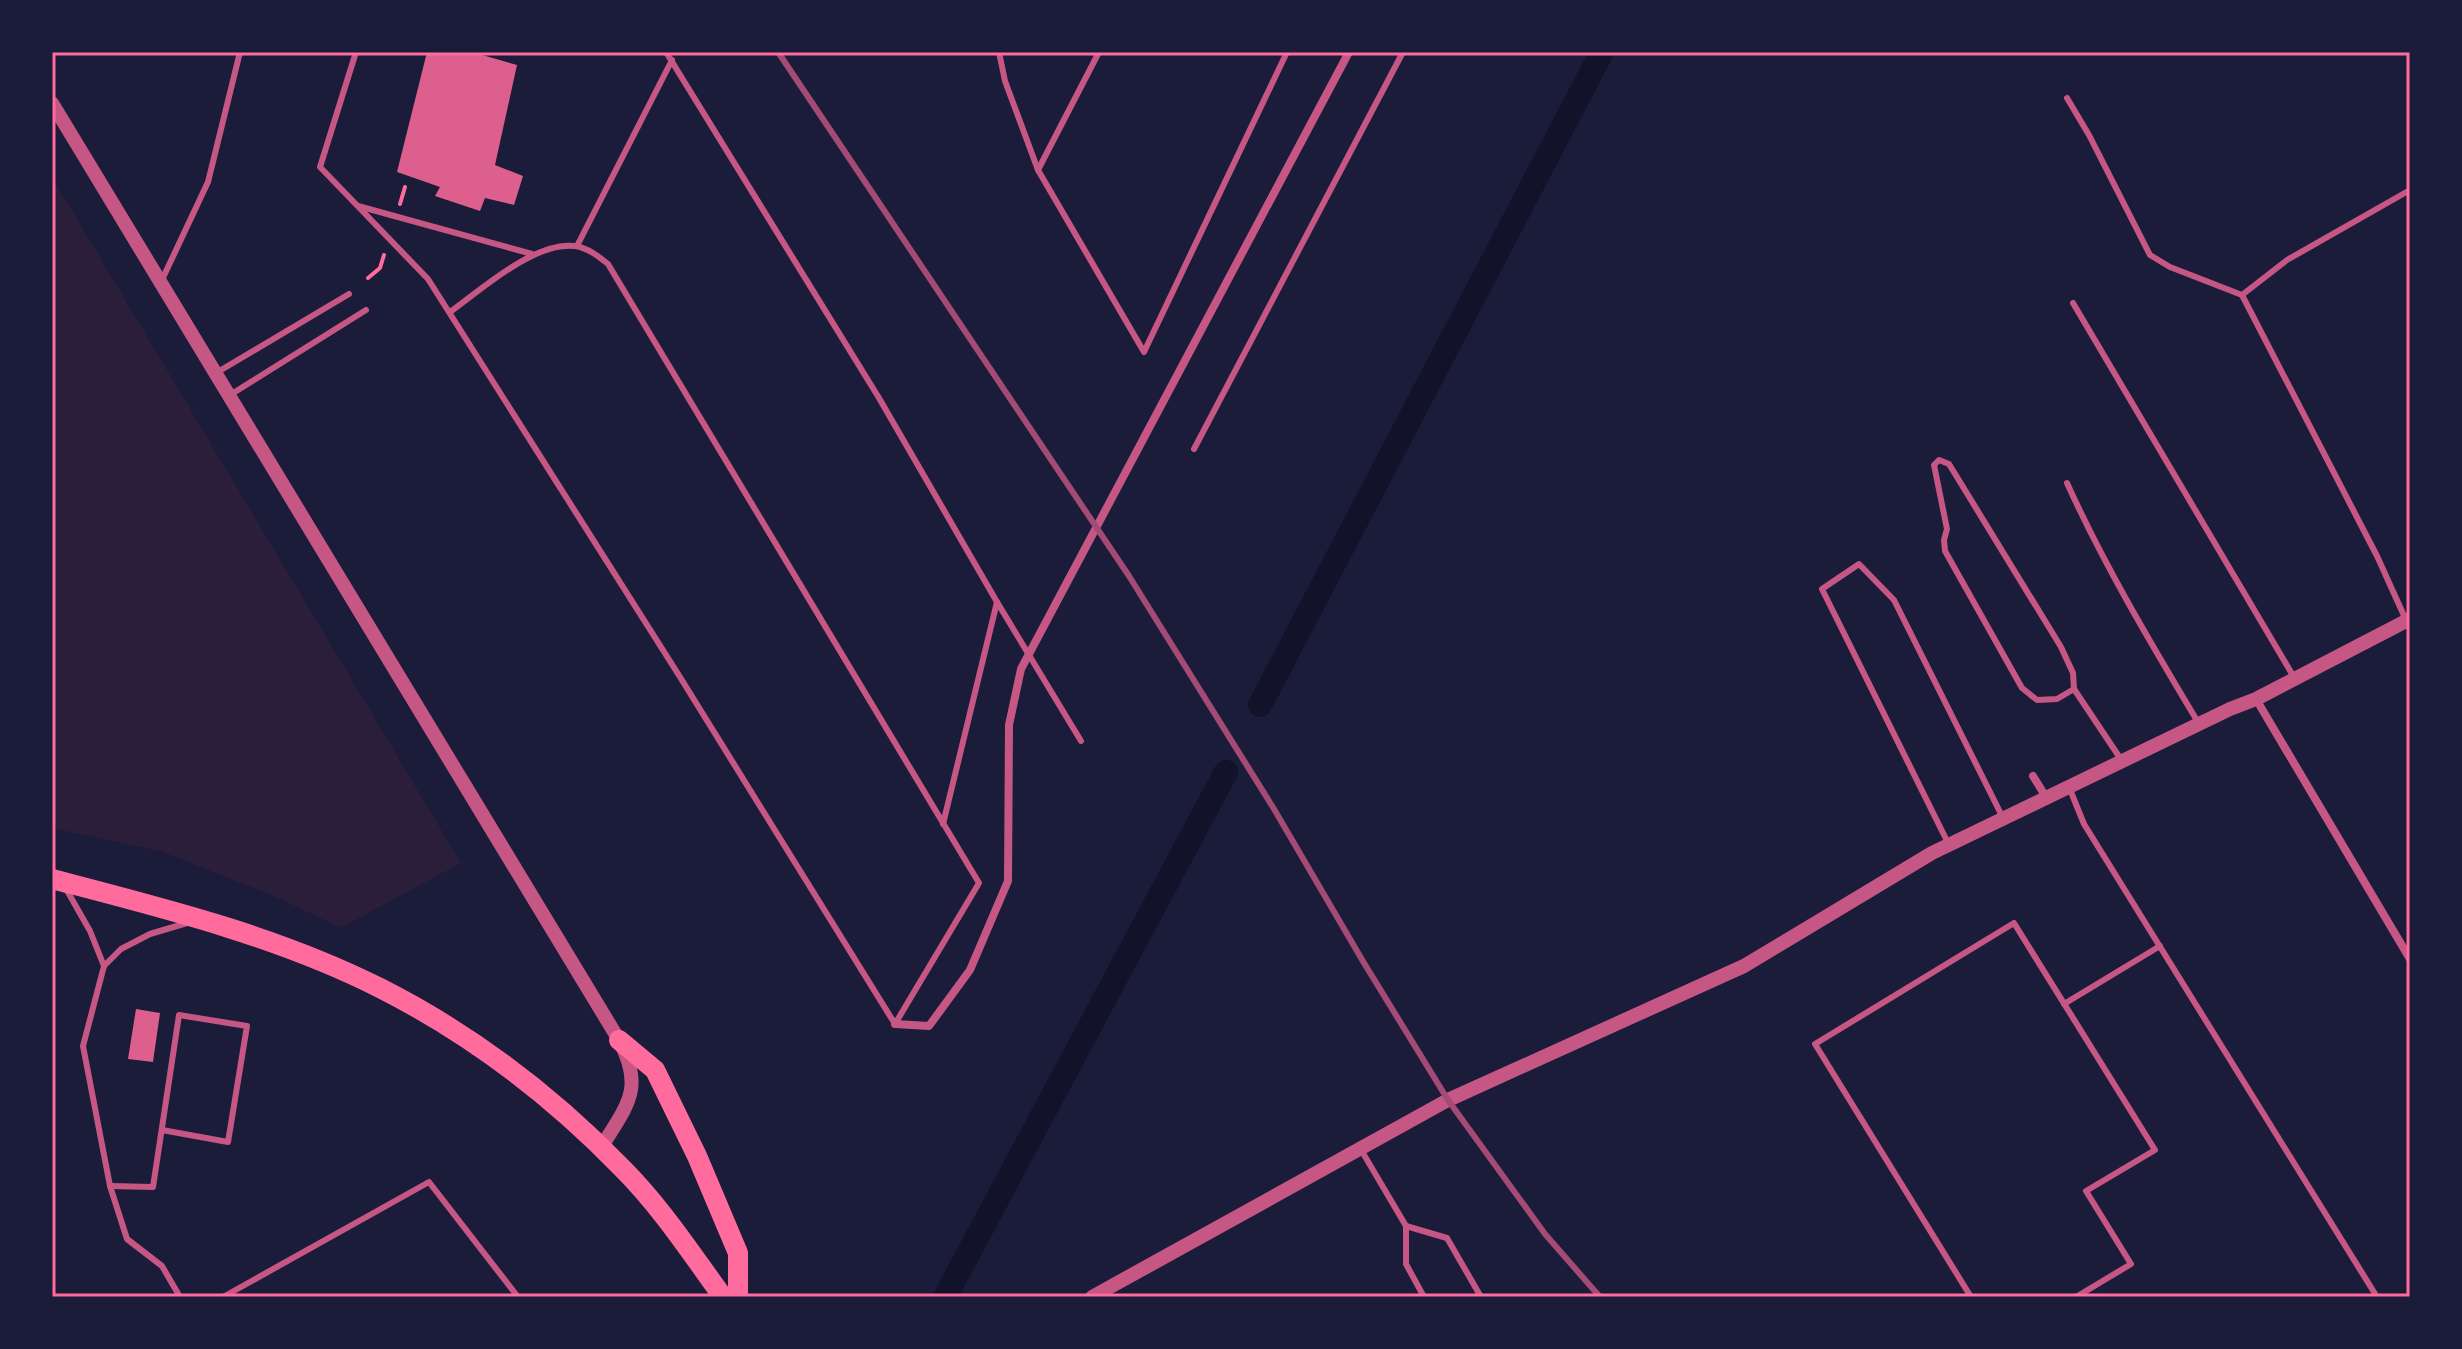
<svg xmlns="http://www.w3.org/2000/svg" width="2462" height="1349" font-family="'DM Sans',sans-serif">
	<rect width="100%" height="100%" fill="#1b1b3a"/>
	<polygon fill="#2a1e3b" points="52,177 461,863 341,928 276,897 163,852 52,828"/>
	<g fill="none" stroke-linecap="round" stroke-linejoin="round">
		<g stroke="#12122b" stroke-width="24">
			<polyline points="1260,705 1602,52"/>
			<polyline points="945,1297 1226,772"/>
		</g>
	</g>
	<g fill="#dd5f8e">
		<polygon points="427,52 472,52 517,65 495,165 523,176 514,205 485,198 480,211 435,196 440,187 397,172"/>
		<polygon points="136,1009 160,1013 153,1062 128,1059"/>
	</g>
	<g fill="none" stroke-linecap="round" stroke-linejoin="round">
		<g stroke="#ff6b9d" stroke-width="4">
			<polyline points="400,204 405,187"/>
			<polyline points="368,278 380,268 384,255"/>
		</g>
		<g stroke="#c65784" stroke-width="6">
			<path d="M356,52l-36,115 108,112 252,398 215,347 84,-141 -371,-619c-10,-8 -20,-16 -33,-18 -40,-5 -93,43 -125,66"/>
			<polyline points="666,52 879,398 997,602 1081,741"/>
			<polyline points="999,52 1005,81 1038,170"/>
			<polyline points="1099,52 1038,170 1144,352 1287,52"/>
			<polyline points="2067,98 2089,135 2150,255 2170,267 2242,295 2377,556 2410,629"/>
			<polyline points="358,206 532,254"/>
			<polyline points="577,246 672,60"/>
			<polyline points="161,282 208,182 240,52"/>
			<polyline points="2242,295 2287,260 2410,190"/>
			<polyline points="2073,303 2295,679"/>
			<polyline points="216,373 349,294"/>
			<polyline points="230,395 366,310"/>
			<polyline points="1194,449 1403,52"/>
			<path d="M2067,483c38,84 85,162 132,241"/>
			<polyline points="2074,689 2057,699 2037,700 2022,688 1945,551 1944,540 1947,529 1934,465 1939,460 1949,464 2061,647 2073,673 2074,689 2122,761"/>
			<polyline points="2069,787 2084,824 2377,1297"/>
			<polyline points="943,824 997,602"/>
			<polyline points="1949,845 1822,589 1859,564 1894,600 2003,818"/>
			<polyline points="65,887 90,931 104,966"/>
			<polyline points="2064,1004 2160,946"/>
			<polyline points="1360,1148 1406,1226 1406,1264 1424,1297"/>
			<polyline points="110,1186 153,1187 179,1015 247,1026 228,1142 162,1130"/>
			<polyline points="1406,1226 1447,1238 1481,1297"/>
			<polyline points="180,1297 162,1266 127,1239 110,1186 83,1046 104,966 121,949 150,934 187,923"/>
			<polyline points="223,1297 429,1182 518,1297"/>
			<polyline points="1971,1297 1815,1044 2014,923 2155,1150 2086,1191 2131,1264 2076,1297"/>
		</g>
		<g stroke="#c65784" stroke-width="8">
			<polyline points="2256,699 2410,959"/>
			<polyline points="2033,776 2046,797"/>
			<polyline points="895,1024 929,1026 970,970 1008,881 1009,725 1021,669 1349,52"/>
		</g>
		<g stroke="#c65784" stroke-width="14">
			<path d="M52,103l567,937c26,49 8,65 -18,108"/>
			<polyline points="1092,1297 1448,1100 1744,966 1932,853 2230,709 2256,699 2410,619"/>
		</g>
		<g stroke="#ff6b9d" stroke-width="20">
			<path d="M52,879c111,29 225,57 328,109 89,45 172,108 242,180 39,39 69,85 101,129"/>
			<polyline points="619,1040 655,1070 697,1156 738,1253 738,1297"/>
		</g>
		<polyline stroke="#a44b75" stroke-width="6" points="778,52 1129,576 1274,809 1364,963 1448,1100 1545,1234 1600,1297"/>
	</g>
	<rect width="2462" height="1349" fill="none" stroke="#1b1b3a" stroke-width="108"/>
	<rect x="54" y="54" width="2354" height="1241" fill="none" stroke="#ff6b9d" stroke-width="3"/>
</svg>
